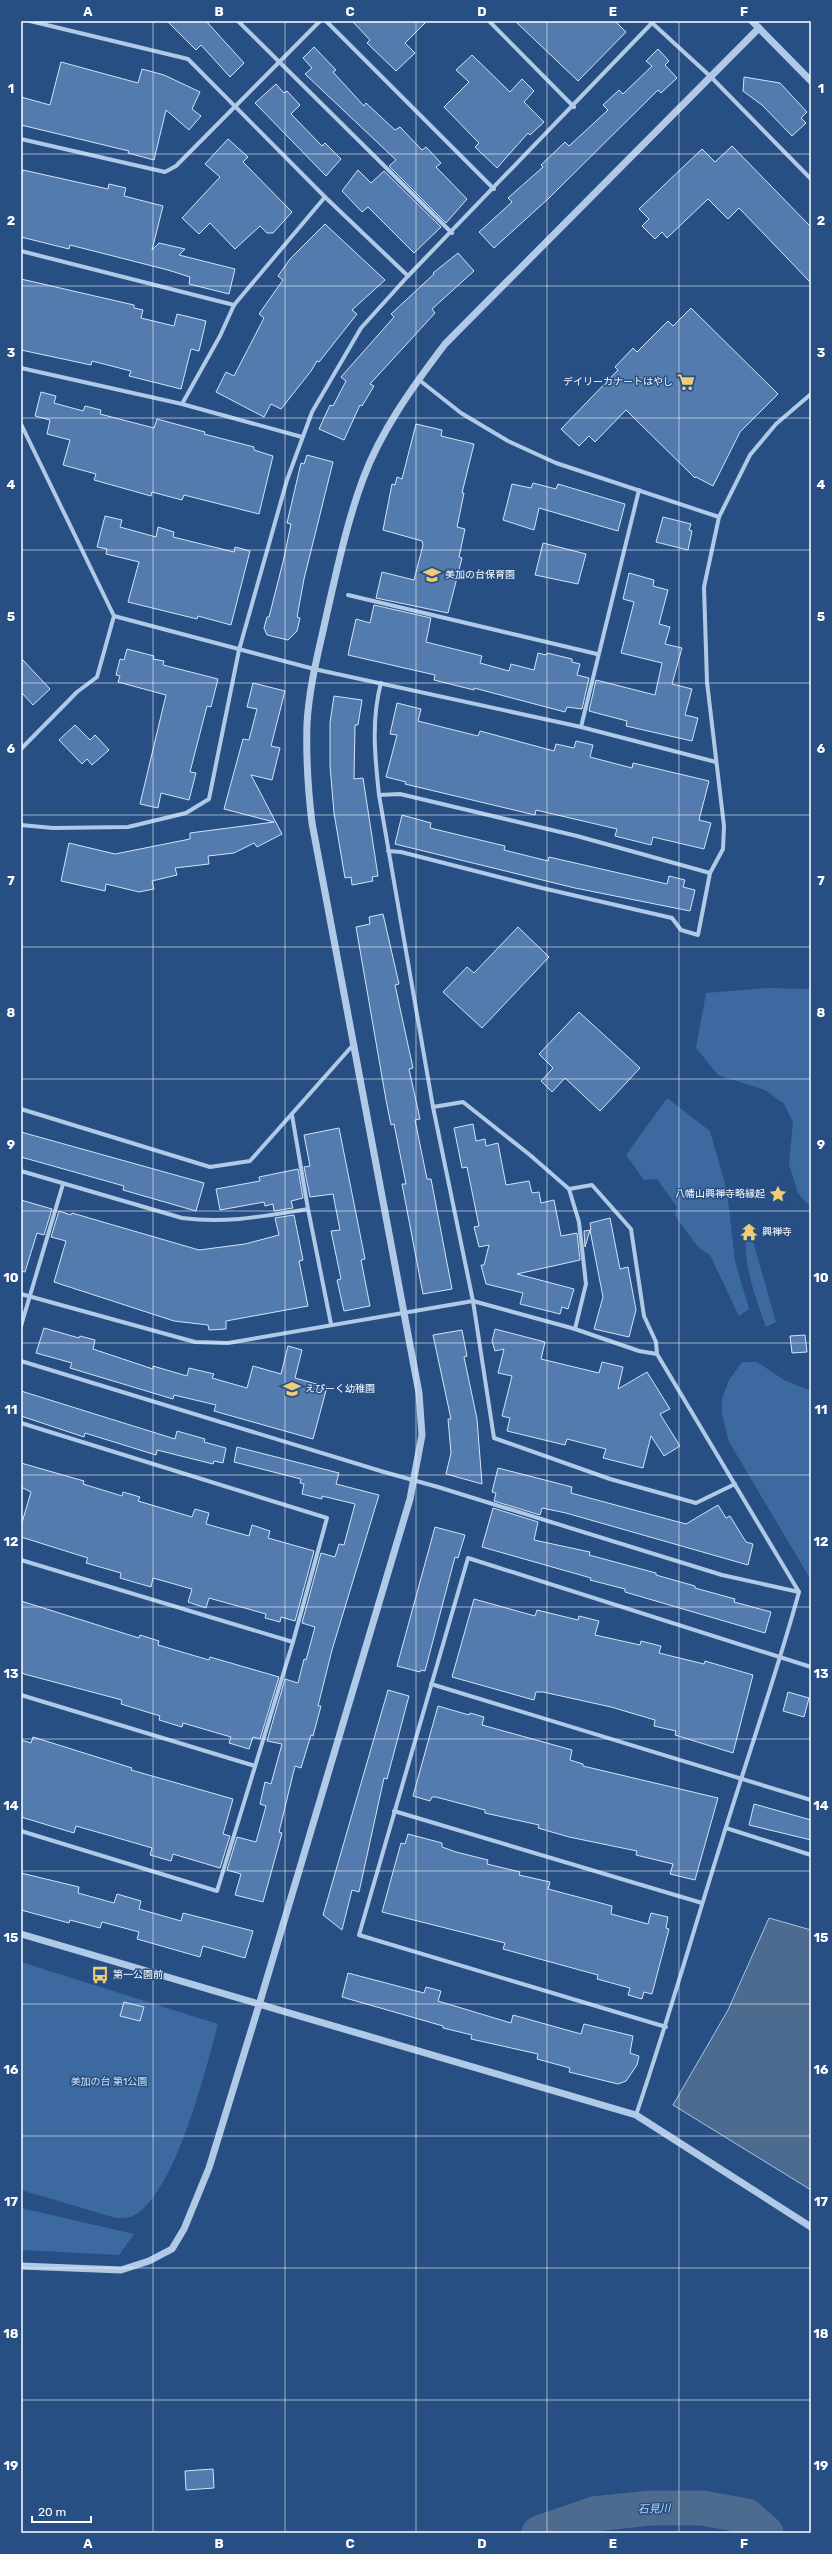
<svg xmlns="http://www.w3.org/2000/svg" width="832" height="2554" font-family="Rubik,'Noto Sans JP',sans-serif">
	<rect width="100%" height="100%" fill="#274f83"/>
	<g fill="#3c69a0">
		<polygon points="767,988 811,989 811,1208 798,1193 789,1164 793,1122 784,1104 765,1090 718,1075 696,1048 706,993"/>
		<polygon points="667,1098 710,1131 727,1191 735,1261 749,1309 739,1316 710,1255 699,1248 675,1216 677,1207 657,1179 644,1180 626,1155"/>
		<path d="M747,1227l6,3v11l23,81 -10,5c-11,-32 -25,-66 -19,-100z"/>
		<polygon points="742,1362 757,1362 784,1380 811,1391 811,1580 729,1442 722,1414 722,1399 729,1380"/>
		<path d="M21,1962l197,62c-12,44 -43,174 -87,193 -4,1 -11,1 -15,1l-95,-28z"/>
		<polygon points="21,2208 134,2234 119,2255 21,2250"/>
	</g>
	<polygon fill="#4d6a8f" stroke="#a5c4e7" points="769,1918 811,1930 811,2190 673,2105 728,2010"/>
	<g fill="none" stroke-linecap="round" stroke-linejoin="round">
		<polyline stroke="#4d6a8f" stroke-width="35" points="539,2533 594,2514 650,2508 702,2508 747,2516 766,2533"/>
	</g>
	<g fill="#547bad" stroke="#d4e3f6">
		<polygon points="167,21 206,21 244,63 230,77 201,45 196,50"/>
		<polygon points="352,21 427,21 405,43 415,53 396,71 367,43 370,40"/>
		<polygon points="515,21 615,21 626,32 578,81"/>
		<polygon points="314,47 336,70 333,72 364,106 366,103 395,130 400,127 422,150 426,147 441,163 436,167 467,199 446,223 389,166 396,160 305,74 312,68 303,58"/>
		<polygon points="658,49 669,61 665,65 677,78 661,93 658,90 549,198 494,248 479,232 512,202 508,198 543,167 541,165 565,142 569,146 608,110 603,105 619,90 623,94 652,66 646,61"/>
		<polygon points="472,55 510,92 522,79 534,91 524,102 544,122 530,135 528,133 497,168 475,147 479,143 444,107 469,82 456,70"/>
		<polygon points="61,62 138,83 142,69 164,75 200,92 192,109 201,116 189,130 166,110 154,160 128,153 129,151 21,125 21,97 50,105"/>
		<polygon points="744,77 780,83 807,112 801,118 806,123 792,136 762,105 743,91"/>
		<polygon points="276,84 284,93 287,91 300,105 291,114 322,146 325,143 341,159 326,176 255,103"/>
		<polygon points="228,139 248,157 243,162 292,212 273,233 267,233 260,226 235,249 210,223 199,234 182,218 220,177 205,164"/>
		<polygon points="732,146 811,227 811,283 739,208 728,219 708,199 667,238 662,232 655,239 642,226 649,219 639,209 702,149 715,162"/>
		<polygon points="23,170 108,189 109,184 126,188 124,196 163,206 152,250 159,243 185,249 179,255 235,269 229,294 189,284 190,277 168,270 70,245 69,249 21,237 21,179"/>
		<polygon points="358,170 371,183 384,171 441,227 414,253 368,207 362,212 342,191"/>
		<polygon points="325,224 385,280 352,310 357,314 319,362 317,361 311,371 281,409 271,404 264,417 216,392 226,372 234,376 264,318 259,314 283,280 278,276 290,259"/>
		<polygon points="458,253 474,271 432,309 435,313 370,384 374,386 362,406 360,405 344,440 319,429 330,405 333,406 346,381 341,377 394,317 391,314 434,274 433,273"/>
		<polygon points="21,279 134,305 134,308 143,310 141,318 174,326 177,314 206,321 199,351 191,349 181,389 129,376 131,371 92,361 91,365 21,350"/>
		<polygon points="691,308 778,394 740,432 713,486 696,477 695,478 626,410 595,442 589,436 579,446 561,429 618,370 615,367 633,348 637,352 668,321 673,326"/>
		<polygon points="41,392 56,396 54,403 83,411 85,406 101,410 100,414 154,428 157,419 205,432 204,434 254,447 254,450 273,456 259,514 184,495 182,500 152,492 151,496 94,480 96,474 63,465 70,440 47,434 50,420 35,416"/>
		<polygon points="416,424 442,430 441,436 474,444 462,493 464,493 457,527 465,529 459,557 462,558 448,613 376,598 382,572 414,580 423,545 422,541 383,530 392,484 395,485 397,477 402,479"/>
		<polygon points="307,455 333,462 304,579 297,617 300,618 297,631 288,640 267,635 264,628 267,617 269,617 283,562 291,524 287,523 301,463 304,464"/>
		<polygon points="533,483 556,489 558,484 625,504 618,531 539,508 534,530 503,520 512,484 531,488"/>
		<polygon points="105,516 122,520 120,527 156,537 158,527 174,532 173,537 234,552 235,547 250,551 231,625 198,616 197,619 128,602 139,562 106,554 107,549 97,547"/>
		<polygon points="663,517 691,524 689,530 692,531 688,550 656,542"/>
		<polygon points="543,543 586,554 578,584 535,575"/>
		<polygon points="629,573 654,580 653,586 668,590 659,624 670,627 665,644 682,648 672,684 692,689 685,715 698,718 692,741 626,726 627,721 589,711 596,680 655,695 662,663 621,653 634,602 623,599"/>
		<polygon points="374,605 431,618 426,642 482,656 480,663 509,671 511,664 534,670 538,653 546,655 547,653 572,659 572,662 580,664 577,675 589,678 582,709 567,707 565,712 474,688 474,690 434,680 435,675 348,655 356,619 370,623"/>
		<polygon points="127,649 154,656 153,659 164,661 163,665 218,679 211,707 207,706 190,772 196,773 189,800 161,793 158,808 140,804 166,695 118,682 120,676 116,675 120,659 124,660"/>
		<polygon points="21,658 50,689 33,705 21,692"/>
		<polygon points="253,683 285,691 271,746 280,748 272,780 251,775 282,834 257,847 254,843 234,853 208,856 209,864 175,868 177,875 152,881 154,889 139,892 106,884 105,891 61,881 69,843 115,854 190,839 190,833 274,822 224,809 243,739 249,740 257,709 247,707"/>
		<polygon points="334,696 362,700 358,725 355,725 354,779 363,778 378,876 372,877 373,881 352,885 351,877 345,878 334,813 330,766 330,723"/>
		<polygon points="397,703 421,709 418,721 478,736 480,731 554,751 556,744 574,748 576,741 593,745 590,757 632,768 633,763 709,781 699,820 711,823 704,849 653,837 651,845 615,836 617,829 536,810 535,815 405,784 406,782 386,777 397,735 390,734"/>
		<polygon points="75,725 90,740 95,735 109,750 92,765 87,759 82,764 59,740"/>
		<polygon points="402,815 431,823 430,828 505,846 504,850 548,861 549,857 667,884 669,876 685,880 683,887 695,890 690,911 575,888 395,844"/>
		<polygon points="383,914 399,984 395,985 413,1068 409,1069 420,1119 415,1120 427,1179 431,1179 452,1289 423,1294 402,1184 406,1184 394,1124 391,1125 386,1100 356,927 370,924 369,917"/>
		<polygon points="518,927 549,957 482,1028 443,992 467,967 474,973"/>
		<polygon points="579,1012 640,1068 600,1111 565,1078 552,1092 541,1081 553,1068 539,1054"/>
		<polygon points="473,1124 476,1141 485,1139 486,1146 498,1143 506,1185 529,1181 532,1193 539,1192 541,1203 554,1200 561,1236 577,1233 580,1260 517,1274 574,1289 568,1309 562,1307 560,1314 520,1304 523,1293 486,1284 481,1265 484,1265 489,1245 479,1247 474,1227 479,1226 467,1167 462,1168 454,1128"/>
		<polygon points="339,1128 365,1259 361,1260 370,1306 344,1311 337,1280 341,1279 331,1231 340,1230 333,1194 310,1197 304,1167 310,1166 304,1135"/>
		<polygon points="21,1132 204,1183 196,1211 123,1190 124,1186 21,1157"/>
		<polygon points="298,1169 303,1198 291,1201 293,1208 274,1211 273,1204 265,1206 264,1202 220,1210 216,1189 260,1181 259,1177"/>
		<polygon points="21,1200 52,1209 44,1235 37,1233 25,1272 21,1271"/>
		<polygon points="59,1211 71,1215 72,1213 199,1250 245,1244 279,1235 275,1218 294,1215 303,1260 299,1261 308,1306 226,1321 226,1329 209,1330 208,1325 174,1321 54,1282 66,1241 51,1237"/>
		<polygon points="610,1218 620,1269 628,1267 636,1310 629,1337 594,1329 603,1297 590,1230 585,1247 584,1231 591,1230 590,1223"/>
		<polygon points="44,1328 79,1338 80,1336 95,1340 93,1349 153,1369 153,1366 187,1376 189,1368 214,1374 212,1378 247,1388 253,1366 281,1374 288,1346 302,1350 295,1378 327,1387 313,1439 214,1411 216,1405 174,1395 173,1399 70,1368 72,1363 36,1353"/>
		<polygon points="495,1329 545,1342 541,1359 599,1373 602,1362 623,1367 618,1389 647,1372 670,1409 660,1414 680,1446 664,1456 651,1436 643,1468 603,1458 606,1449 567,1439 565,1445 507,1431 510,1418 502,1416 512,1376 498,1373 504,1349 495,1351 492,1341"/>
		<polygon points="462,1330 467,1356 464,1357 477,1419 482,1484 446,1474 451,1453 448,1419 451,1419 433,1335"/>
		<polygon points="805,1335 807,1352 792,1353 790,1336"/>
		<polygon points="21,1391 175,1439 177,1431 205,1439 204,1442 226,1448 223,1463 214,1461 213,1464 157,1450 156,1455 85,1433 84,1437 21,1416"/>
		<polygon points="237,1447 339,1473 336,1484 379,1495 332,1650 318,1706 321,1706 313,1736 311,1735 301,1768 295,1766 279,1832 282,1833 263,1902 235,1895 241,1874 227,1870 237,1837 256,1842 266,1806 260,1804 265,1782 271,1784 282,1744 267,1741 285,1679 298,1683 304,1659 306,1660 315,1627 302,1623 321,1553 335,1557 339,1544 344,1545 355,1504 322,1496 322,1499 302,1494 304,1484 300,1483 301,1479 234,1462"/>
		<polygon points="21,1463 84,1481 83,1484 122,1496 123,1492 140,1497 138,1501 192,1517 195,1509 209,1513 206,1524 249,1536 252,1525 270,1531 268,1538 314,1551 295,1621 281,1617 280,1622 265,1618 266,1614 209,1598 206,1608 188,1602 192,1589 153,1578 151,1587 120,1578 121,1573 86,1563 88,1558 21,1537 21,1526 31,1492 21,1487"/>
		<polygon points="498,1468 572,1487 571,1493 686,1524 718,1505 726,1518 730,1516 746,1542 753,1544 748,1565 566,1513 542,1508 540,1515 494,1501 496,1493 492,1492"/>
		<polygon points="493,1508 538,1522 534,1540 590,1552 589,1555 656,1573 656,1575 695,1586 695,1588 735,1599 734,1602 771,1612 765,1633 625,1592 625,1589 590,1580 591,1578 482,1547"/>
		<polygon points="435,1527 465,1535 458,1558 455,1557 425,1671 421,1670 420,1672 397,1666"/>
		<polygon points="474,1599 535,1616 537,1610 578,1620 579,1616 599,1621 595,1635 640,1645 641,1641 661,1646 659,1653 704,1664 705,1661 753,1675 733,1753 675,1735 676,1731 654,1726 655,1720 611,1707 543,1692 536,1692 534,1700 452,1677"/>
		<polygon points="21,1601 139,1638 140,1635 159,1641 158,1645 209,1660 210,1657 279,1677 260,1739 253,1737 249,1749 229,1743 231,1737 183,1723 182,1727 159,1720 160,1716 121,1704 122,1700 24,1674 21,1671"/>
		<polygon points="388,1690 409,1696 387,1779 384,1778 359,1892 352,1890 342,1930 323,1915"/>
		<polygon points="788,1692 809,1698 804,1717 783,1711"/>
		<polygon points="438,1706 469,1715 470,1713 484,1717 482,1725 572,1750 570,1760 583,1764 583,1766 718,1798 695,1880 670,1874 673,1864 636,1855 637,1851 569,1837 538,1828 539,1825 485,1813 485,1810 436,1797 432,1797 430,1801 413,1796"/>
		<polygon points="33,1737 132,1768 131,1770 233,1799 223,1834 230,1836 220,1868 173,1854 171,1861 150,1855 152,1848 111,1836 76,1826 74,1833 21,1817 21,1740 31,1743"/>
		<polygon points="754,1804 811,1820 811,1840 749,1825"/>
		<polygon points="408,1834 442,1843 442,1847 456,1852 488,1860 487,1864 520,1872 519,1875 550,1882 548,1889 612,1906 611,1914 648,1924 651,1913 668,1917 666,1928 669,1929 652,1994 644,1992 642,1999 628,1995 630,1988 597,1979 598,1975 503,1949 505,1943 382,1912 401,1843 405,1844"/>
		<polygon points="21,1873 79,1887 78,1893 114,1903 117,1894 141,1901 139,1909 181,1921 183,1913 253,1931 245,1958 203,1946 200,1957 137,1939 139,1932 102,1922 100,1928 70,1920 69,1923 21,1910"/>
		<polygon points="348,1973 424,1993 426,1987 441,1991 438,2001 511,2023 513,2015 581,2034 584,2024 633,2036 630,2053 639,2056 637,2065 626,2081 618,2084 569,2072 570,2068 537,2059 538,2054 471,2039 472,2035 443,2028 443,2026 342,1997"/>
		<polygon points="124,2002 144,2007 140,2021 120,2016"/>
		<polygon points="213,2469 214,2488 186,2490 185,2471"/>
	</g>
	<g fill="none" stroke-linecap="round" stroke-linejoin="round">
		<g stroke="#b0c9e7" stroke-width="4">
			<polyline points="30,21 188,59 325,197 408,276"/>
			<polyline points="238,21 452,233"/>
			<polyline points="326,21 494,189"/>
			<polyline points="489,21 574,107"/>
			<polyline points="650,21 711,77 811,179"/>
			<polyline points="21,139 165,172 176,166 320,21"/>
			<polyline points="21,251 234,305"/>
			<polyline points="21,368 182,404 302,437"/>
			<polyline points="418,379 461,413 508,441 556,463 719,517"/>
			<polyline points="182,404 220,336 234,305 325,197"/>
			<polyline points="21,424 114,616 97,677 77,692 21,749"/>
			<polyline points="348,595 597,654"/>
			<polyline points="114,616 314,669 581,727 716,762"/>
			<path d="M381,683c-10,36 -6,75 -2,112l54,312 40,194 21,137 116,41 86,24 39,-19"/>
			<polyline points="581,727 639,490"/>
			<polyline points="379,795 400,794 577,836 710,873"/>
			<polyline points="21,825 53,828 128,827 186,813 209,799 239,650 287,480 312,412 361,328 408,276 652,23"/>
			<polyline points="388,851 401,852 542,888 672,918 681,930 698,935 710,873 723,849 724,826 707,682 704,587 719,517 750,455 776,424 811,394"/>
			<polyline points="433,1107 463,1102 530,1155 569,1189 579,1222 586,1284 575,1329"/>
			<polyline points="21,1109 210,1167 250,1161 353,1045"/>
			<polyline points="292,1115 308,1209"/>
			<path d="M21,1171l161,47c44,6 83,-2 126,-9l23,115"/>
			<polyline points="569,1189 592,1185 631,1229 644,1316 656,1342 657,1354"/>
			<path d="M21,1294l174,48 33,1 245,-42 102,28 64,22 18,3 142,238c-23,84 -52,166 -77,248 -29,92 -55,184 -86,275"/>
			<polyline points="21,1326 63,1184"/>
			<polyline points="21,1361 384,1472"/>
			<polyline points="21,1423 327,1518 293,1642 217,1891 21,1831"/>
			<polyline points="438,1487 722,1575 799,1592"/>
			<polyline points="21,1560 293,1642"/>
			<polyline points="431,1684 811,1800"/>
			<polyline points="21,1695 255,1766"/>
			<polyline points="394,1811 702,1903"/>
			<polyline points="726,1828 811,1855"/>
			<polyline points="666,2027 359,1935 468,1558 811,1667"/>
		</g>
		<g stroke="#b0c9e7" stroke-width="7">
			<polyline points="752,21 811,81"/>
			<polyline points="21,1934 636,2115 811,2227"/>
			<path d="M21,2266l100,4 28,-9 23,-12 12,-20 25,-61 50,-163 151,-506 12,-64 -3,-42 -107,-570c-4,-33 -6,-66 -5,-99 2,-38 12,-74 20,-111 10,-44 20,-91 36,-134 18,-49 51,-94 82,-135l314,-316"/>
		</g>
		<polyline stroke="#b0c9e7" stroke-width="4" points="384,1472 438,1487"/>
	</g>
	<path fill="none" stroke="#fff" stroke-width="1" stroke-opacity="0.55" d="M153,21v2512M285,21v2512M416,21v2512M547,21v2512M679,21v2512M21,154h790M21,286h790M21,418h790M21,550h790M21,683h790M21,815h790M21,947h790M21,1079h790M21,1211h790M21,1343h790M21,1475h790M21,1607h790M21,1739h790M21,1871h790M21,2004h790M21,2136h790M21,2268h790M21,2400h790"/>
	<defs>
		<g id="supermarket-bare" transform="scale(1.38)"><path d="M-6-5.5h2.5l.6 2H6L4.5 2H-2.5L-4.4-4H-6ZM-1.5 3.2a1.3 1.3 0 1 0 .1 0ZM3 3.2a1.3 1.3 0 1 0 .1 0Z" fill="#efcc76" stroke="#274f83" stroke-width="2.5" paint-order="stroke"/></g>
		<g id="school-bare" transform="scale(1.38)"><path d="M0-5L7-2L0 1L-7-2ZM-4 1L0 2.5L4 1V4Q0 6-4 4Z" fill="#efcc76" stroke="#274f83" stroke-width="2.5" paint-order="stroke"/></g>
		<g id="sight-bare" transform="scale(1.38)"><path d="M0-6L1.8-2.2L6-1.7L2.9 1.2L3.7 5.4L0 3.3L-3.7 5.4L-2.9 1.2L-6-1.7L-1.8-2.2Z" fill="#efcc76" stroke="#274f83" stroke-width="2.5" paint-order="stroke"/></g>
		<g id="temple-bare" transform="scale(1.38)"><path d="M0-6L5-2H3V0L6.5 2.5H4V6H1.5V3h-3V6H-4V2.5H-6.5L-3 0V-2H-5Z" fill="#efcc76" stroke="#274f83" stroke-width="2.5" paint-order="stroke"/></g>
		<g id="bus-bare" transform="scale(1.38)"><path d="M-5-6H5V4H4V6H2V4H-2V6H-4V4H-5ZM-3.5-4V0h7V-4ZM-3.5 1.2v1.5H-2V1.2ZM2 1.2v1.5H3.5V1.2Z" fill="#efcc76" stroke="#274f83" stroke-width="2.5" paint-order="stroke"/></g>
	</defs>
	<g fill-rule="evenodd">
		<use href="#supermarket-bare" x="686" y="382"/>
		<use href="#school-bare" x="432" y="575"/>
		<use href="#sight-bare" x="778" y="1194"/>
		<use href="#temple-bare" x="749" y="1232"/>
		<use href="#school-bare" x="292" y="1389"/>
		<use href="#bus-bare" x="100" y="1975"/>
	</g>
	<g text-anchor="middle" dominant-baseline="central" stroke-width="3" stroke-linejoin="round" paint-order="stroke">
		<g font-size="10" fill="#fff" stroke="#274f83" text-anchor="start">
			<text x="673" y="382" text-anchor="end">デイリーカナートはやし</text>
			<text x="445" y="575">美加の台保育園</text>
			<text x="765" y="1194" text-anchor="end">八幡山興禅寺略縁起</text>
			<text x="762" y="1232">興禅寺</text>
			<text x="305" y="1389">えぴーく幼稚園</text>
			<text x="113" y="1975">第一公園前</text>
		</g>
		<g font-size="10" fill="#d4e3f6" stroke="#274f83">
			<text x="109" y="2082">美加の台 第1公園</text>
		</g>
		<g font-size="11" font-style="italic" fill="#bcd3ee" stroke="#274f83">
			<text transform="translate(654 2509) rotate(-2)">石見川</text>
		</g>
	</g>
	<rect width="832" height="2554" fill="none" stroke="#274f83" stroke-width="44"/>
	<path d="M32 2516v6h59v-6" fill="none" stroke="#ffffff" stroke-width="2"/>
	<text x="38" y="2516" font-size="12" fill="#ffffff" stroke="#274f83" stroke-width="3" paint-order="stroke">20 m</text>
	<rect x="22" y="22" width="788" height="2510" fill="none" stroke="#fff" stroke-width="1.5"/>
	<g font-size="13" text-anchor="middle" font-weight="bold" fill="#fff">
		<text x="88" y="16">A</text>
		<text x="219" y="16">B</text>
		<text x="350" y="16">C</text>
		<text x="482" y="16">D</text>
		<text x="613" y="16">E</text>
		<text x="744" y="16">F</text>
		<text x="11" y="93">1</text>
		<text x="821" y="93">1</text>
		<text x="11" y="225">2</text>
		<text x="821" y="225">2</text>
		<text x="11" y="357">3</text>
		<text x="821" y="357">3</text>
		<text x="11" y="489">4</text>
		<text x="821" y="489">4</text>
		<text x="11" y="621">5</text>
		<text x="821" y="621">5</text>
		<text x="11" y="753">6</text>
		<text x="821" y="753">6</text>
		<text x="11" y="885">7</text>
		<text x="821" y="885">7</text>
		<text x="11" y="1017">8</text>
		<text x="821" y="1017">8</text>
		<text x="11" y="1149">9</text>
		<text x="821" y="1149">9</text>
		<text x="11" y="1282">10</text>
		<text x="821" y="1282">10</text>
		<text x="11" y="1414">11</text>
		<text x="821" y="1414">11</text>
		<text x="11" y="1546">12</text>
		<text x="821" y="1546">12</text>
		<text x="11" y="1678">13</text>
		<text x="821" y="1678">13</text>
		<text x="11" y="1810">14</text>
		<text x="821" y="1810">14</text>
		<text x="11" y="1942">15</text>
		<text x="821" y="1942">15</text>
		<text x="11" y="2074">16</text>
		<text x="821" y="2074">16</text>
		<text x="11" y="2206">17</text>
		<text x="821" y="2206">17</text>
		<text x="11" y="2338">18</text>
		<text x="821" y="2338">18</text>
		<text x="11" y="2470">19</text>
		<text x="821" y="2470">19</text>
		<text x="88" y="2548">A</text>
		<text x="219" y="2548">B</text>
		<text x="350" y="2548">C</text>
		<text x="482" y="2548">D</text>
		<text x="613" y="2548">E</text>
		<text x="744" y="2548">F</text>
	</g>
</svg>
